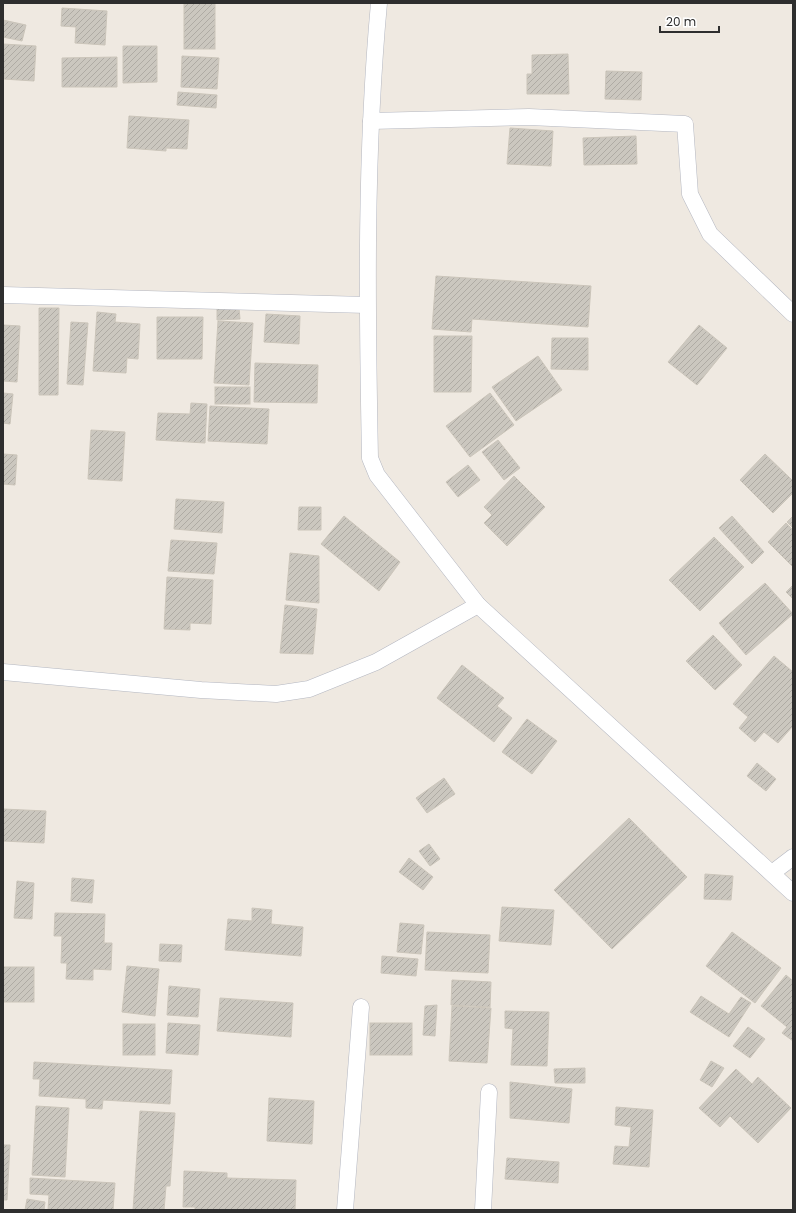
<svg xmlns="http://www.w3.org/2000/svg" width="796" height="1213" font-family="Poppins,sans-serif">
	<defs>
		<pattern id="building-hatch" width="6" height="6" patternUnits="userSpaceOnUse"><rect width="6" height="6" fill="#cbc7bf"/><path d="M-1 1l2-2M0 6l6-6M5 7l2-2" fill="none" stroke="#afaba4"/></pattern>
	</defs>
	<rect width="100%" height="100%" fill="#efe9e1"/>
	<g fill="url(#building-hatch)" stroke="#cbc5ba">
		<rect x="184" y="3" width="31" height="46"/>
		<polygon points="62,8 107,11 105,45 75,43 76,27 61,26"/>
		<polygon points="3,20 26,25 22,41 3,37"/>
		<polygon points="3,44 36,46 34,81 3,79"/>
		<polygon points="123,46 157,46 157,82 123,83"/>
		<polygon points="568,54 569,94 527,94 527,74 532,74 532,55"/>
		<polygon points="182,56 219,58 217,89 181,87"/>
		<polygon points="117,57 117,87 62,87 62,58"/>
		<polygon points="606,71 642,72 641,100 605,99"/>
		<polygon points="178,92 217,95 216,108 177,105"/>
		<polygon points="129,116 189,120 187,149 166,148 166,151 127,148"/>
		<polygon points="510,128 553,131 551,166 507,164"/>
		<polygon points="636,136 637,164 584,165 583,138"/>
		<polygon points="436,276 591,286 588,327 472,319 471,332 432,329"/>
		<polygon points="39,308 59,308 58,395 39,395"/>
		<polygon points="217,308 239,308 240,319 217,320"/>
		<polygon points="97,312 116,314 115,322 140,324 138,359 127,358 126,373 93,371"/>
		<polygon points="266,314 300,316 299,344 264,342"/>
		<polygon points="157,317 203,317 202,359 157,359"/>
		<polygon points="218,321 253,323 249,385 214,383"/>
		<polygon points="71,322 88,323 83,385 67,384"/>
		<polygon points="3,325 20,326 17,382 3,381"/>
		<polygon points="699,325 727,348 697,385 668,362"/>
		<polygon points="434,336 472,336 471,392 434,392"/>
		<polygon points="552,338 588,338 588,370 551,369"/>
		<polygon points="538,356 562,390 516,421 492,387"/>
		<polygon points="255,363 318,365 317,403 254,402"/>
		<rect x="215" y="387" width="35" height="17"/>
		<polygon points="3,393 13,394 10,424 3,423"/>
		<polygon points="490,393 514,425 470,457 446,426"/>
		<polygon points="191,403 207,404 205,443 156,440 158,413 190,414"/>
		<polygon points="210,406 269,409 267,444 208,441"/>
		<polygon points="91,430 125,432 122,481 88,479"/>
		<polygon points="498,440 520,468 504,480 482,452"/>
		<polygon points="3,454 17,455 15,485 3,484"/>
		<polygon points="765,454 793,481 793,493 773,513 740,480"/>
		<polygon points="468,465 480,480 458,497 446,482"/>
		<polygon points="514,476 545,507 507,546 484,523 492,515 484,507"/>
		<polygon points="176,499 224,502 222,533 174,529"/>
		<polygon points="299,507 321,507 321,530 298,530"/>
		<polygon points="344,516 400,562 379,591 321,544"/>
		<polygon points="732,516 764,552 752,564 719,528"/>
		<polygon points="793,516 793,528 787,522"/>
		<polygon points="786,523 793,530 793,567 768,542"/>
		<polygon points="714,537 744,567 700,611 669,580"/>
		<polygon points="171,540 217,543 214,574 168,571"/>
		<polygon points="290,553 319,556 319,603 286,600"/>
		<polygon points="167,577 213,580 211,624 190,623 190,630 164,629"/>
		<polygon points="765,583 793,614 746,655 719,623"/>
		<polygon points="793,585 793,599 786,592"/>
		<polygon points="285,605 317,609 313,654 280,653"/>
		<polygon points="713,635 742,665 715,690 686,661"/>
		<polygon points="774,656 793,672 793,726 778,743 764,732 755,742 739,728 748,717 733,704"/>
		<polygon points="462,665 504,698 497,706 512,718 494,742 437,698"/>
		<polygon points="527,719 557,741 532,774 502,752"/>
		<polygon points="757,763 776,779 766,791 747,776"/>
		<polygon points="444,778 455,794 427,813 416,798"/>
		<polygon points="3,809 46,811 44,843 3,841"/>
		<polygon points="629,818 687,877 612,949 554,890"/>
		<polygon points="429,844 440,859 430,866 419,851"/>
		<polygon points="409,858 433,877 423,890 399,872"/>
		<polygon points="705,874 733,876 731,900 704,899"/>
		<polygon points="72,878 94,880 92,903 71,901"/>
		<polygon points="17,881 34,883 32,919 14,918"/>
		<polygon points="502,907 554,910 551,945 499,941"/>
		<polygon points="252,908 272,910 271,924 303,927 301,956 225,950 228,919 252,921"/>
		<polygon points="55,913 105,914 104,943 112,943 111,970 93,969 93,980 66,979 67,963 61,963 62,936 54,936"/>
		<polygon points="400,923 424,925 421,954 397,952"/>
		<polygon points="427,932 490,935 488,973 425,970"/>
		<polygon points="732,932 781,968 755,1003 706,966"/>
		<polygon points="160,944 182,945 181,962 159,961"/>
		<polygon points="382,956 418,959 416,976 381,973"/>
		<polygon points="127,966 159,969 155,1016 122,1012"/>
		<rect x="3" y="967" width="31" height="35"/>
		<polygon points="786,975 793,981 793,1041 782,1033 787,1027 761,1006"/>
		<polygon points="452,980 491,982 490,1007 451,1005"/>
		<polygon points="169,986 200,989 198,1017 167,1015"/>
		<polygon points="701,996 729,1014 741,997 751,1003 729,1037 690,1012"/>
		<polygon points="220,998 293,1003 291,1037 217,1031"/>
		<polygon points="437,1005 435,1036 423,1035 425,1006"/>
		<polygon points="452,1006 491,1008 487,1063 449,1061"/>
		<polygon points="505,1011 549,1012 547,1066 511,1065 513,1029 505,1028"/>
		<polygon points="168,1023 200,1025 198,1055 166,1053"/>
		<rect x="370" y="1023" width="42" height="32"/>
		<rect x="123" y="1024" width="32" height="31"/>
		<polygon points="748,1027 765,1039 750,1058 733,1046"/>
		<polygon points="711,1061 724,1068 712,1087 700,1080"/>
		<polygon points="34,1062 172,1070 170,1104 103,1100 102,1109 86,1108 86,1099 39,1096 40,1079 33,1079"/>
		<polygon points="585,1068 585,1083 555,1083 554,1069"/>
		<polygon points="736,1069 752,1084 758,1077 791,1108 758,1143 730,1116 720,1127 699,1108"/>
		<polygon points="510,1082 572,1089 569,1123 510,1118"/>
		<polygon points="269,1098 314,1101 312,1144 267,1141"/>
		<polygon points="36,1106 69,1108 65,1177 32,1175"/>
		<polygon points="616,1107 653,1110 649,1167 613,1164 615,1146 629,1147 631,1127 615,1125"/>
		<polygon points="140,1111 175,1113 170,1186 166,1186 164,1210 133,1210"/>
		<polygon points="3,1145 10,1145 7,1200 3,1200"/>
		<polygon points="507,1158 559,1162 558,1183 505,1179"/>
		<polygon points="184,1171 227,1173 227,1178 296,1180 295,1210 195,1210 195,1207 183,1207"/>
		<polygon points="30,1178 115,1183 113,1210 48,1210 49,1195 30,1194"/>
		<polygon points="27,1199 45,1202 44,1210 25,1210"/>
	</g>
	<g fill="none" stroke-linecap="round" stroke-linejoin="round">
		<g stroke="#b4b7c1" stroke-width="17">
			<g id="minor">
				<path d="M379,3c-14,152 -12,303 -9,455l7,17 101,130 315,288"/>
				<polyline points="371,121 529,117 685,124 690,194 710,234 793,314"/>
				<polyline points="3,295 367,305"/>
				<polyline points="3,672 201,690 276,694 309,689 376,662 478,605"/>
				<polyline points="772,873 793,857"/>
				<polyline points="345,1210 361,1007"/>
				<polyline points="483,1210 489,1092"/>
			</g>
		</g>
		<use href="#minor" stroke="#fff" stroke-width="16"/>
	</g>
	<rect width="796" height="1213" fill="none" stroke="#2e2e2e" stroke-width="8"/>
	<path d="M660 26v6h59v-6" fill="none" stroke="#2e2e2e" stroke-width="2"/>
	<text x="666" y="26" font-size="12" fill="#2e2e2e" stroke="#ffffff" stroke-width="3" paint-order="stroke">20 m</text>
</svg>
